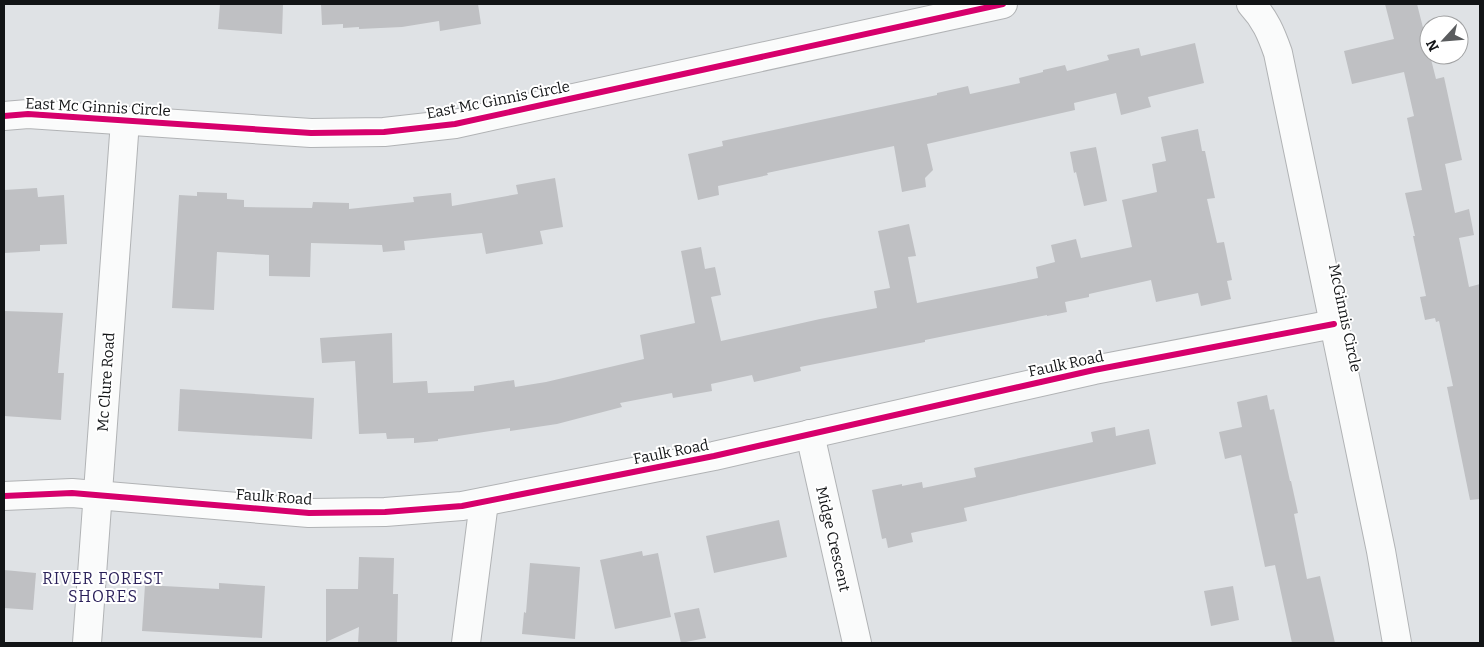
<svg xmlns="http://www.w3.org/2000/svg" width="1484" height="647" font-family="Bitter,serif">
	<rect width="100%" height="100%" fill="#dfe2e5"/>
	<g fill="#bfc0c3">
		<polygon points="220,4 283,4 282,34 218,29"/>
		<polygon points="321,4 478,4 481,24 440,31 439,21 402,27 359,29 359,27 343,28 343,24 322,25"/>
		<polygon points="1385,4 1417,4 1436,79 1444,77 1462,160 1445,164 1455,213 1469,209 1474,235 1459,238 1469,287 1480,284 1480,499 1470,500 1447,387 1453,386 1439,321 1436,322 1435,318 1425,320 1420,297 1426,296 1413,236 1415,236 1405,193 1422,190 1407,118 1414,116 1404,72 1352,84 1344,51 1394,39"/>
		<polygon points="1195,43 1204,83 1148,97 1151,107 1121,115 1116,93 1074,103 1075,110 927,144 933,170 925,178 926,187 902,192 894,146 767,173 768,175 718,186 719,195 698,200 688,154 723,146 722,141 937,95 937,93 968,86 970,94 1020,83 1019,78 1043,72 1043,70 1065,65 1067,71 1109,60 1107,55 1139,48 1141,56"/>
		<polygon points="1198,129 1202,151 1205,151 1215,198 1207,199 1217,243 1224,242 1232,280 1227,281 1231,299 1201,306 1198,293 1156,302 1151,280 1089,294 1089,297 1065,302 1067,312 1047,316 1047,315 925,340 925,342 800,367 801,371 754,382 752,375 711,384 712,391 673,398 672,393 620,403 622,407 557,424 510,431 510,428 438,439 438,441 414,443 414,438 387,439 386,433 359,434 355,361 322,363 320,338 392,333 393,383 427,381 428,393 474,391 474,386 514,380 515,387 546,382 644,359 640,335 695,323 681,251 701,247 705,269 715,267 721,295 711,297 721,341 820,319 877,308 874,291 890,288 878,231 909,224 916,256 908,257 917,303 1038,278 1036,267 1055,262 1051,245 1076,239 1081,258 1132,247 1122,200 1157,192 1152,164 1166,161 1161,137"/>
		<polygon points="1096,147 1107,201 1084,206 1076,172 1074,173 1070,152"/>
		<polygon points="555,178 563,227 540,231 543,244 486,254 482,233 404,241 405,250 383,252 382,245 311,243 310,277 269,276 269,255 217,252 214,310 172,308 179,195 197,196 197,192 227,193 227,199 244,200 244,207 312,208 313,202 349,203 349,209 414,202 413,197 451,193 452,206 518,194 516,185"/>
		<polygon points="37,188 38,197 64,195 67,244 40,245 40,251 4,253 4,190"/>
		<polygon points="4,311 63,313 58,373 64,373 61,420 4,416"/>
		<polygon points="180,389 314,398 312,439 178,431"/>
		<polygon points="1267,395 1270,410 1274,409 1290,481 1291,481 1298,513 1294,514 1307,579 1320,576 1335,643 1292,643 1275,565 1265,567 1241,455 1225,459 1219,432 1242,427 1237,402"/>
		<polygon points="1115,427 1116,436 1149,429 1156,464 964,508 967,521 911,533 913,542 888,548 886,538 882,539 872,490 902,484 902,486 922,482 923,488 976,477 974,468 1093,442 1091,432"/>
		<polygon points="779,520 787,557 714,573 706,536"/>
		<polygon points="642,551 643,556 658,553 671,617 615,629 600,560"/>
		<polygon points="359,557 394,558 393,594 398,594 397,643 358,643 359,627 326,642 326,589 358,589"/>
		<polygon points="530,563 580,567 575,639 522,634 524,612 526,613"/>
		<polygon points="4,570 36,573 33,610 4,608"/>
		<polygon points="219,583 265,586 262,638 142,631 145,585 219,589"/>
		<polygon points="1233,586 1239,620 1211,626 1204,591"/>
		<polygon points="699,608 706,638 681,643 674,613"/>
	</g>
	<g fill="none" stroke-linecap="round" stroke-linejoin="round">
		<g stroke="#b1b3b5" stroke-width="30">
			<g id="street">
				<path d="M1251,4c14,15 20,29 27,49l103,498 16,92"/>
				<polyline points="4,116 28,114 311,133 384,132 455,124 1003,4"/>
				<polyline points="810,434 857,643"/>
				<polyline points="4,496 72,493 309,513 385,512 462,506 714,456 1094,370 1334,324"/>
				<polyline points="87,643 125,121"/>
				<polyline points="466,643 484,502"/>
			</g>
		</g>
		<use href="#street" stroke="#fafbfb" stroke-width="28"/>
		<g stroke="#fff" stroke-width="9">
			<g id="cycleway">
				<polyline points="4,116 28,114 311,133 384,132 455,124 1003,4"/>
				<polyline points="4,496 72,493 309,513 385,512 462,506 714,456 1094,370 1334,324"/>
			</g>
		</g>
		<use href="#cycleway" stroke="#d6006c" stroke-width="6"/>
	</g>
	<g text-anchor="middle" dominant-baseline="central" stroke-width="4" stroke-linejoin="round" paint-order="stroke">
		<g font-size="15" fill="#121416" stroke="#fff">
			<text transform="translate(498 100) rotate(-11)">East Mc Ginnis Circle</text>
			<text transform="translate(98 107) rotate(3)">East Mc Ginnis Circle</text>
			<text transform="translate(1345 318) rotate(78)">McGinnis Circle</text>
			<text transform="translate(1066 364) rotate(-12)">Faulk Road</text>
			<text transform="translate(106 382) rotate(-86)">Mc Clure Road</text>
			<text transform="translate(671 452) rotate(-11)">Faulk Road</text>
			<text transform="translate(274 497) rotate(4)">Faulk Road</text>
			<text transform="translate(833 539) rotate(77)">Midge Crescent</text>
		</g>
		<g font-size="16" letter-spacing="1" fill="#281e58" stroke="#fff">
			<text x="103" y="578">RIVER FOREST<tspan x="103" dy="18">SHORES</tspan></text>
		</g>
	</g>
	<rect width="1484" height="647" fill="none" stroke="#121416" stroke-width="10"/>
	<g transform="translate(1444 40) rotate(244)"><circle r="24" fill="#ffffff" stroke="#a0a1a2"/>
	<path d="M0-4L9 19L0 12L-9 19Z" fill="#5a5c5e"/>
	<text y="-8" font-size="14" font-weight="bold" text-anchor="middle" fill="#121416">N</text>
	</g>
</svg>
